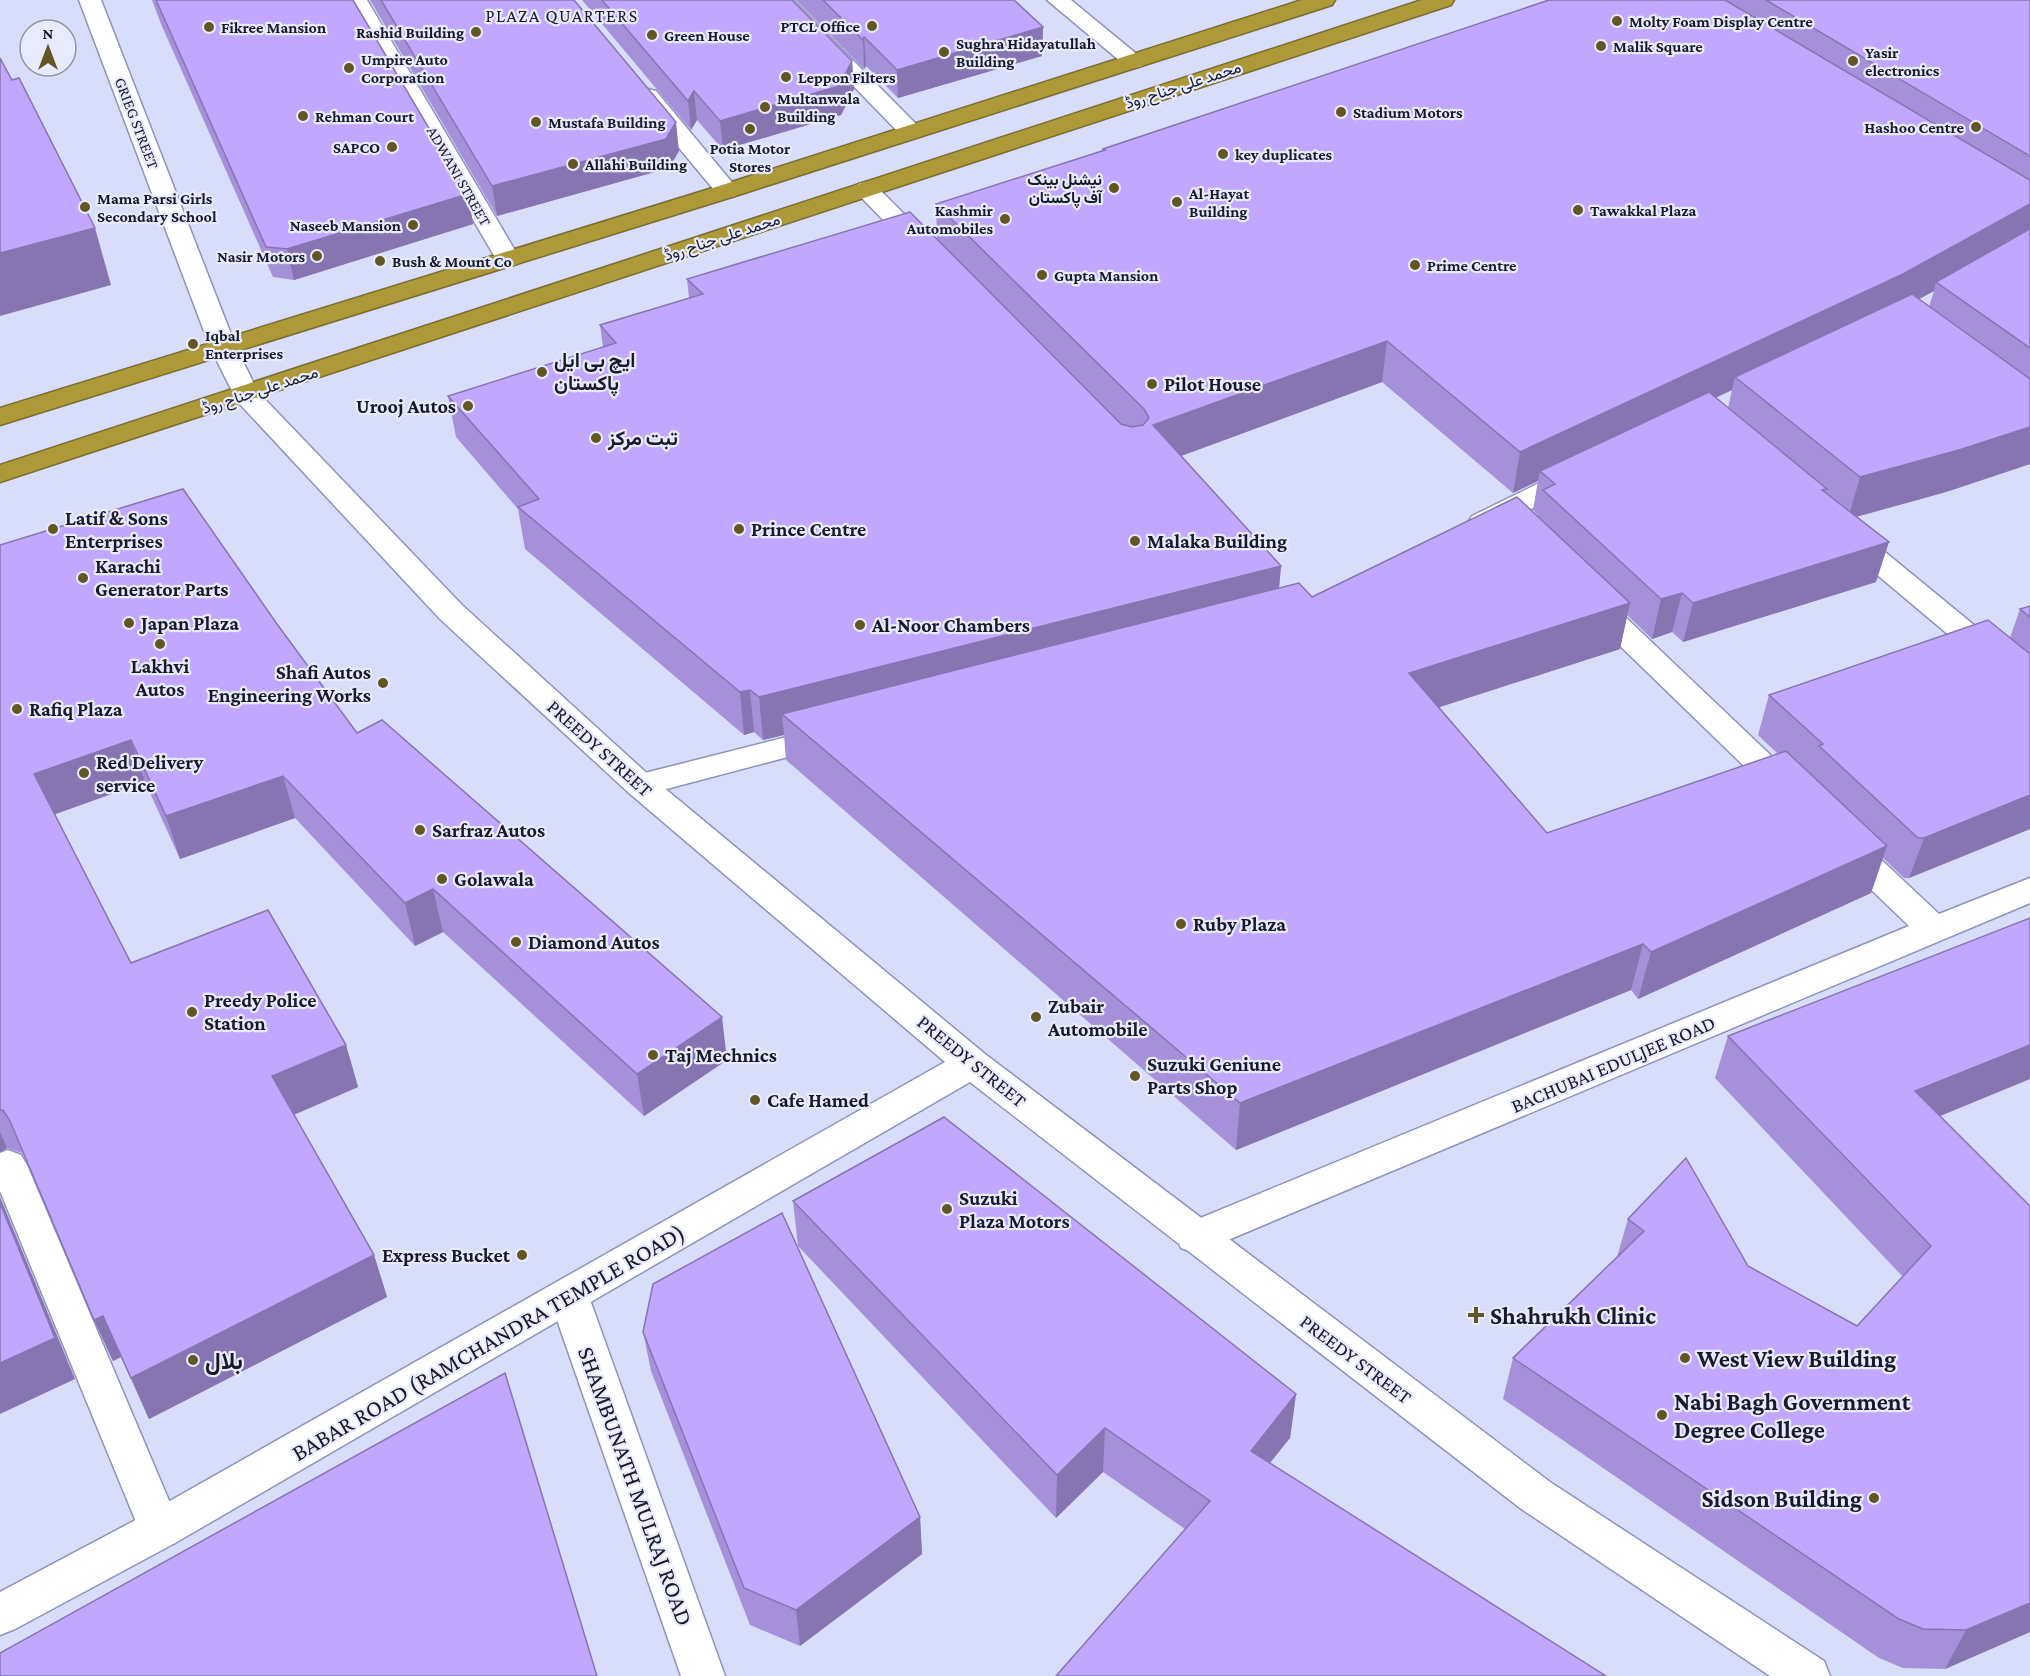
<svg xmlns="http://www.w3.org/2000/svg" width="2030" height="1676" font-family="'Crimson Pro',Vazirmatn,serif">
	<rect width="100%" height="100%" fill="#d8ddf9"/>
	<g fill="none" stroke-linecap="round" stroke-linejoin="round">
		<g stroke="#8c93be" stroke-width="3">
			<g id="street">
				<polygon points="79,0 101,0 236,347 232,353 223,355 214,353 210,347"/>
				<polygon points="345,0 367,0 520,259 517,264 508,266 499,264 496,259"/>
				<polygon points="770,0 793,0 918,126 922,131 918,136 910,138 902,136"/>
				<polygon points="1047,0 1071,0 1145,61 1142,66 1134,68 1126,66"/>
				<polygon points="648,89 656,91 735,186 739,191 735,196 727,198 719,196 640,101 637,96 640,91"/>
				<polygon points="866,182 874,184 934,244 937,249 934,254 925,256 916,254 858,194 854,189 858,184"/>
				<polygon points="1576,468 1586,470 1590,476 1586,482 1492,528 1482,531 1472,528 1468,522 1472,516 1566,470"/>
				<polygon points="1847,526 1857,529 2030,671 2030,697 2019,694 1837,541 1833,535 1837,529"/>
				<polygon points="1591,592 1601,594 1801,784 1806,792 1801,800 1790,803 1779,800 1581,608 1576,601 1581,594"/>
				<polygon points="830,726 841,729 846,736 841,743 640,796 629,793 624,785 629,777"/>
				<polygon points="1844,832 1856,836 1939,914 2030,878 2030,903 1209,1248 1195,1253 1181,1248 1176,1237 1181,1226 1909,926 1832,852 1827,844 1832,836"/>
				<polygon points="8,1150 21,1155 27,1165 181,1529 175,1543 160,1548 145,1543 139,1529 0,1191 0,1153"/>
				<polygon points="569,1281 583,1285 589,1297 725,1676 681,1676 549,1297 555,1285"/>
			</g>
		</g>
		<g stroke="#8c93be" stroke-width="3">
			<polygon id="secondary" points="223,339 232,341 236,347 258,392 462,605 651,777 985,1054 1550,1482 1824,1661 1830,1676 1770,1676 1520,1508 970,1082 175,1543 15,1629 0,1635 0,1592 145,1515 945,1062 629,793 440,619 237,401 210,347 214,341"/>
		</g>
		<g stroke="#796d33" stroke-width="3">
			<g id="highway">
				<polygon points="1302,0 1335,0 1332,5 735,196 0,425 0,408 719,186"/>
				<polygon points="1422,0 1454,0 1451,5 0,482 0,465"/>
			</g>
		</g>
		<use href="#street" fill="#fff" fill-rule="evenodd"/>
		<use href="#secondary" fill="#fff" fill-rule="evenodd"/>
		<use href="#highway" fill="#ad9938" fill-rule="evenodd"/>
	</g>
	<g fill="#a690da" fill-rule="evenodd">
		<polygon points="152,0 353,0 468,194 473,224 294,280 273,277 161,24"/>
		<polygon points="370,0 574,0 679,151 669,168 497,216"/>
		<polygon points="582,0 792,0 852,61 854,89 841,115 723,150 697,120 691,130"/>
		<polygon points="796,0 1014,0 1043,27 1042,56 898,98 866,66 864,69"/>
		<path d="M1549,0h481v464l-84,28 -90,25 20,65 -193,60 -11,-10 -20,7 -25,-24 -7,34 -181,58 108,126 231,-79 -20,-19 11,-40 241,-57 10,-29 10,-3v223l-121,49h-5l-21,-20 -12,35 -233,106 -7,-9 -395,160 -450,-390 -2,-25 -21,5 -9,-8 -10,3 -219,-186 -7,-40 -62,-72 -8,-41 155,-49 -3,-22 89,-27 -2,-19 250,-40 -1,-35 167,-53v-2zM1934,291l-5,16 -11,-8zM1382,382l131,111 25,-12 -5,29 5,5v2l-226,80 -33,-9 2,-22 -100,-110zM1732,390l-4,18 -13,-10z"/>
		<polygon points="0,545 277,624 357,733 727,1060 644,1116 443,932 415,946 295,818 180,859 145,782 55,814 131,963 346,1045 358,1087 294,1115 374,1255 387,1297 149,1419 121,1357 113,1361 94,1320 26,1160 22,1153 7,1148 0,1152"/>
		<polygon points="1728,1036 1940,1116 2030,1632 1945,1669 1903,1668 1879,1658 1503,1399 1513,1358 1617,1257 1628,1219 1748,1266 1857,1326 1903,1277 1715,1078"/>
		<polygon points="793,1201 1296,1394 1290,1438 1185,1529 1103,1472 1056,1518 798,1246"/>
		<polygon points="643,1332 920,1517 922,1554 800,1646 750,1625 651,1371"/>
	</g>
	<g fill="#8775b2">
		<polygon points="1043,27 1042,56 898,98 897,70"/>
		<polygon points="864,37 866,66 864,69 863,40"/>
		<polygon points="852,61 854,89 841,115 723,150 720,121"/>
		<polygon points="694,91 697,120 691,130 688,101"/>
		<polygon points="676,122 679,151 669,168 497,216 492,186"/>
		<polygon points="468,194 473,224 294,280 287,249"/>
		<polygon points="2030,204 2030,238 1936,282 1934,291 1892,314 1735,377 1732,390 1547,477 1540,471 1538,481 1513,493 1520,452"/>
		<polygon points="95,228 111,285 0,316 0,253"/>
		<polygon points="1387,341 1382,382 1151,467 1153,425"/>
		<polygon points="2030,427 2030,464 1946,492 1848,519 1860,477"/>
		<polygon points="1889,542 1876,582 1683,642 1693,603"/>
		<polygon points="1281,566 1277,609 782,714 784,735 763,740 759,697"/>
		<polygon points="1682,593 1672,632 1652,639 1661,599"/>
		<polygon points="1630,603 1620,649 1403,719 1409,673"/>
		<polygon points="750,690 754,732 744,735 740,692"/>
		<polygon points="131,740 145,782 50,816 34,774"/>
		<polygon points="283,776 295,818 180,859 166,816"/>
		<polygon points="2030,795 2030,829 1909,878 1924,838"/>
		<polygon points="1887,846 1871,893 1638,999 1651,952"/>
		<polygon points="433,889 443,932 415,946 405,903"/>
		<polygon points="1643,944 1631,990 1236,1150 1240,1103"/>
		<polygon points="722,1017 727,1060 644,1116 637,1074"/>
		<polygon points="346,1045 358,1087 286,1118 272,1076"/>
		<polygon points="2030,1045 2030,1079 1899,1133 1915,1091"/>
		<polygon points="0,1132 7,1148 0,1152"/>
		<polygon points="0,1197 75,1379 0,1414"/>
		<polygon points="374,1255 387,1297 149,1419 131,1378"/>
		<polygon points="103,1316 121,1357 113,1361 94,1320"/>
		<polygon points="1296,1394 1290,1438 1245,1494 1251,1451"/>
		<polygon points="1105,1428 1103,1472 1056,1518 1057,1475"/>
		<polygon points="920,1517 922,1554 800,1646 796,1610"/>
		<polygon points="2030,1603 2030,1632 1945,1669 1966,1630"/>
	</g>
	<g fill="#c1a7fe" stroke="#8775b2" stroke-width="1.5">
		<polygon points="156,0 353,0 468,194 287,249 266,247"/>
		<polygon points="381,0 574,0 676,122 666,139 492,186"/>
		<polygon points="602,0 792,0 852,61 839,86 720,121 694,91 688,101"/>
		<polygon points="823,0 1014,0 1043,27 897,70 864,37 863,40"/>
		<polygon points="1549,0 1725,0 2030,180 2030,204 1903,274 1520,452 1387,341 1153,425 1281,566 759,697 750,690 740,692 518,507 539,499 448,396 616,343 600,325 703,294 687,279 910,212 1121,424 1132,427 1143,425 1149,418 1144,409 936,204 1105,150 1103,149"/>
		<polygon points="1766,0 2030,0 2030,156"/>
		<polygon points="0,58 12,80 19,78 95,228 0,253"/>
		<polygon points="2030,229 2030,348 1936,282"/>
		<polygon points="1912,294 2030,379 2030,427 1959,450 1860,477 1735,377"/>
		<polygon points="1709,392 1827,489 1822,490 1889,542 1693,603 1682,593 1661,599 1543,490 1555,484 1540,471"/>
		<polygon points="183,489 277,624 357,733 382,720 722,1017 637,1074 433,889 405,903 283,776 166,816 131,740 34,774 131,963 268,910 346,1045 272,1076 374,1255 131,1378 103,1316 94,1320 10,1121 3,1110 0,1110 0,545"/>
		<polygon points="1517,497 1630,603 1409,673 1547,833 1786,751 1887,846 1651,952 1643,944 1240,1103 782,714 1299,583 1312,597"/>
		<polygon points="2030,606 2030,617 2020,609"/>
		<polygon points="1988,620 2030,654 2030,795 1924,838 1918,838 1819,746 1823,744 1769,695"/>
		<polygon points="2030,918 2030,1045 1915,1091 2030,1206 2030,1603 1966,1630 1923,1629 1899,1619 1513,1358 1644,1231 1628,1219 1686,1158 1748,1266 1857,1326 1931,1246 1728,1036"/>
		<polygon points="944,1117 1296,1394 1251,1451 1606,1676 1056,1676 1210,1501 1105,1428 1057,1475 793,1201"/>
		<polygon points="0,1203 55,1338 0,1363"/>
		<polygon points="782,1213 920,1517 796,1610 744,1588 643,1332 653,1284"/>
		<polygon points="505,1373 597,1676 0,1676 0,1653"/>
	</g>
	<g fill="#625724" stroke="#e8ebfe" stroke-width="2">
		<circle cx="1617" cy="21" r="6"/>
		<circle cx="872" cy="26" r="6"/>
		<circle cx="209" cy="27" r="6"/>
		<circle cx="476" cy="32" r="6"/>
		<circle cx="652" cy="35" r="6"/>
		<circle cx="1601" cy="46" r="6"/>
		<circle cx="944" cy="52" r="6"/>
		<circle cx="1853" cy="61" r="6"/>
		<circle cx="349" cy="68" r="6"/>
		<circle cx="786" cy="77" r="6"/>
		<circle cx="765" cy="107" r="6"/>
		<circle cx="1341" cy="112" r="6"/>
		<circle cx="303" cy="116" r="6"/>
		<circle cx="536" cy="122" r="6"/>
		<circle cx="1976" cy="127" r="6"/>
		<circle cx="750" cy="129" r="6"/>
		<circle cx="392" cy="147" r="6"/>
		<circle cx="1223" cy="154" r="6"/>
		<circle cx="573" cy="164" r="6"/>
		<circle cx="1114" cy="188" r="6"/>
		<circle cx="1177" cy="202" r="6"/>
		<circle cx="85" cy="207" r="6"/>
		<circle cx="1578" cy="210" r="6"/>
		<circle cx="1005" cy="219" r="6"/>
		<circle cx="413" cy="225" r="6"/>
		<circle cx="317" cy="256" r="6"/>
		<circle cx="380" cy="261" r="6"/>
		<circle cx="1415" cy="265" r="6"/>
		<circle cx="1042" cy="275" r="6"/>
		<circle cx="193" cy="344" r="6"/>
		<circle cx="542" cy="372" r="6"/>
		<circle cx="1152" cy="384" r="6"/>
		<circle cx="468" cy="406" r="6"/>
		<circle cx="596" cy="438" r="6"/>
		<circle cx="53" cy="529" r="6"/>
		<circle cx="739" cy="529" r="6"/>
		<circle cx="1135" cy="541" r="6"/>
		<circle cx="83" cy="578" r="6"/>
		<circle cx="129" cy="623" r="6"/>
		<circle cx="860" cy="625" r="6"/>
		<circle cx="160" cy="644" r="6"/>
		<circle cx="383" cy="683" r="6"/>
		<circle cx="17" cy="709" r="6"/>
		<circle cx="84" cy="773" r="6"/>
		<circle cx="420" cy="830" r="6"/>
		<circle cx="442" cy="879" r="6"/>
		<circle cx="1181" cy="924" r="6"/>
		<circle cx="516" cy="942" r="6"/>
		<circle cx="192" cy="1012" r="6"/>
		<circle cx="1036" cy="1017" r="6"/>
		<circle cx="653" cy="1055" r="6"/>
		<circle cx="1135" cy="1076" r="6"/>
		<circle cx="755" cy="1100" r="6"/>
		<circle cx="947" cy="1209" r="6"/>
		<circle cx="522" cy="1255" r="6"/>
		<path d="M1473 1306h6v6h6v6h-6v6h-6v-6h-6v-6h6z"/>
		<circle cx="1685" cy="1358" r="6"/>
		<circle cx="193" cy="1360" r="6"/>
		<circle cx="1662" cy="1415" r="6"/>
		<circle cx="1874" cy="1498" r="6"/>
	</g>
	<g text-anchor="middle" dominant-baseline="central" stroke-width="4.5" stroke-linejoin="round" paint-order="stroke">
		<g font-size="16" font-weight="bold" fill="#181a2a" stroke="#e8ebfe" text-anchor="start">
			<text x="1629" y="21">Molty Foam Display Centre</text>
			<text x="860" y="26" text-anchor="end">PTCL Office</text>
			<text x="221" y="27">Fikree Mansion</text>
			<text x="464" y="32" text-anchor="end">Rashid Building</text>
			<text x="664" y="35">Green House</text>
			<text x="956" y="43">Sughra Hidayatullah<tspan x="956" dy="18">Building</tspan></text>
			<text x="1613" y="46">Malik Square</text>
			<text x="1865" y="52">Yasir<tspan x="1865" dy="18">electronics</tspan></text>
			<text x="361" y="59">Umpire Auto<tspan x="361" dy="18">Corporation</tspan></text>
			<text x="798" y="77">Leppon Filters</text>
			<text x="777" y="98">Multanwala<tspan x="777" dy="18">Building</tspan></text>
			<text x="1353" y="112">Stadium Motors</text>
			<text x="315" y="116">Rehman Court</text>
			<text x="548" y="122">Mustafa Building</text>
			<text x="1964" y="127" text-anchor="end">Hashoo Centre</text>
			<text x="380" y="147" text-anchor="end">SAPCO</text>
			<text x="750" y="148" text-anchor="middle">Potia Motor<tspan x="750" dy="18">Stores</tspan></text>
			<text x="1235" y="154">key duplicates</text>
			<text x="585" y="164">Allahi Building</text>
			<text x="1102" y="179" text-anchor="end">نیشنل بینک<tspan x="1102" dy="18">آف پاکستان</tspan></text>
			<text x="1189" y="193">Al-Hayat<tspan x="1189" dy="18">Building</tspan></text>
			<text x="97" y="198">Mama Parsi Girls<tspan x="97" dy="18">Secondary School</tspan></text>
			<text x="993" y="210" text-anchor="end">Kashmir<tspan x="993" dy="18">Automobiles</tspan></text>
			<text x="1590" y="210">Tawakkal Plaza</text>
			<text x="401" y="225" text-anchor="end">Naseeb Mansion</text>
			<text x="305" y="256" text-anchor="end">Nasir Motors</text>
			<text x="392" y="261">Bush &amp; Mount Co</text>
			<text x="1427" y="265">Prime Centre</text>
			<text x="1054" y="275">Gupta Mansion</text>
			<text x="205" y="335">Iqbal<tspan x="205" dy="18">Enterprises</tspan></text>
		</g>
		<g font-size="16" fill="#181a2a" stroke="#e8ebfe">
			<text transform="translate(1183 85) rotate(-18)">محمد علی جناح روڈ</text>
			<text transform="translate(137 123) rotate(69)">GRIEG STREET</text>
			<text transform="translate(459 176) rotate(60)">ADWANI STREET</text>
			<text transform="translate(722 237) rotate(-18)">محمد علی جناح روڈ</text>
			<text transform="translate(260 390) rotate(-18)">محمد علی جناح روڈ</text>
		</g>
		<g font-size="18" letter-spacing="1.5" fill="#181a2a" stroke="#e8ebfe">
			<text x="562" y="16">PLAZA QUARTERS</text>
		</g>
		<g font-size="20" font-weight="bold" fill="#181a2a" stroke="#e8ebfe" text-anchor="start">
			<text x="554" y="360">ایچ بی ایل<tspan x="554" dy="23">پاکستان</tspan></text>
			<text x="1164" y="384">Pilot House</text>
			<text x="456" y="406" text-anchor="end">Urooj Autos</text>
			<text x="608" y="438">تبت مرکز</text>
			<text x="65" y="518">Latif &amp; Sons<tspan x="65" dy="23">Enterprises</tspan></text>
			<text x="751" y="529">Prince Centre</text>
			<text x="1147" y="541">Malaka Building</text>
			<text x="95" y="566">Karachi<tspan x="95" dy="23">Generator Parts</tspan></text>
			<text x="141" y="623">Japan Plaza</text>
			<text x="872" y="625">Al-Noor Chambers</text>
			<text x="160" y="666" text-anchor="middle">Lakhvi<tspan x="160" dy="23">Autos</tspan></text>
			<text x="371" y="672" text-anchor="end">Shafi Autos<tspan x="371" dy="23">Engineering Works</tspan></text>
			<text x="29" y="709">Rafiq Plaza</text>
			<text x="96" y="762">Red Delivery<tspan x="96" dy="23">service</tspan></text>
			<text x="432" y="830">Sarfraz Autos</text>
			<text x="454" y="879">Golawala</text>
			<text x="1193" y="924">Ruby Plaza</text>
			<text x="528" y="942">Diamond Autos</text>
			<text x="204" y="1000">Preedy Police<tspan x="204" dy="23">Station</tspan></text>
			<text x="1048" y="1006">Zubair<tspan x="1048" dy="23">Automobile</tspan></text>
			<text x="665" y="1055">Taj Mechnics</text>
			<text x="1147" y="1064">Suzuki Geniune<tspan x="1147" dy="23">Parts Shop</tspan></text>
			<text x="767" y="1100">Cafe Hamed</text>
			<text x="959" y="1198">Suzuki<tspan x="959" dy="23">Plaza Motors</tspan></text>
			<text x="510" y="1255" text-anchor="end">Express Bucket</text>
		</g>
		<g font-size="20" fill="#181a2a" stroke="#e8ebfe">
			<text transform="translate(600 748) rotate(42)">PREEDY STREET</text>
			<text transform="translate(972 1061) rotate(39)">PREEDY STREET</text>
			<text transform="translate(1613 1064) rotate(-23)">BACHUBAI EDULJEE ROAD</text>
			<text transform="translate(1356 1359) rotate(37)">PREEDY STREET</text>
		</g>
		<g font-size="24" font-weight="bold" fill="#181a2a" stroke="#e8ebfe" text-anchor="start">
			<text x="1490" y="1315">Shahrukh Clinic</text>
			<text x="1697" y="1358">West View Building</text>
			<text x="205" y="1360">بلال</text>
			<text x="1674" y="1401">Nabi Bagh Government<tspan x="1674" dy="28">Degree College</tspan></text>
			<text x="1862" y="1498" text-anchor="end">Sidson Building</text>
		</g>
		<g font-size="24" fill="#181a2a" stroke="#e8ebfe">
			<text transform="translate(488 1342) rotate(-30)">BABAR ROAD (RAMCHANDRA TEMPLE ROAD)</text>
			<text transform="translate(636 1486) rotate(70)">SHAMBUNATH MULRAJ ROAD</text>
		</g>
	</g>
	<g transform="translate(48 48)"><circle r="28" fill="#e8ebfe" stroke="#9597a9" stroke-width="1.5"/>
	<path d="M0-4.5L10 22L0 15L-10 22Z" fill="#625724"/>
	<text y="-9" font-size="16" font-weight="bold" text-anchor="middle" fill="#181a2a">N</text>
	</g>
</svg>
